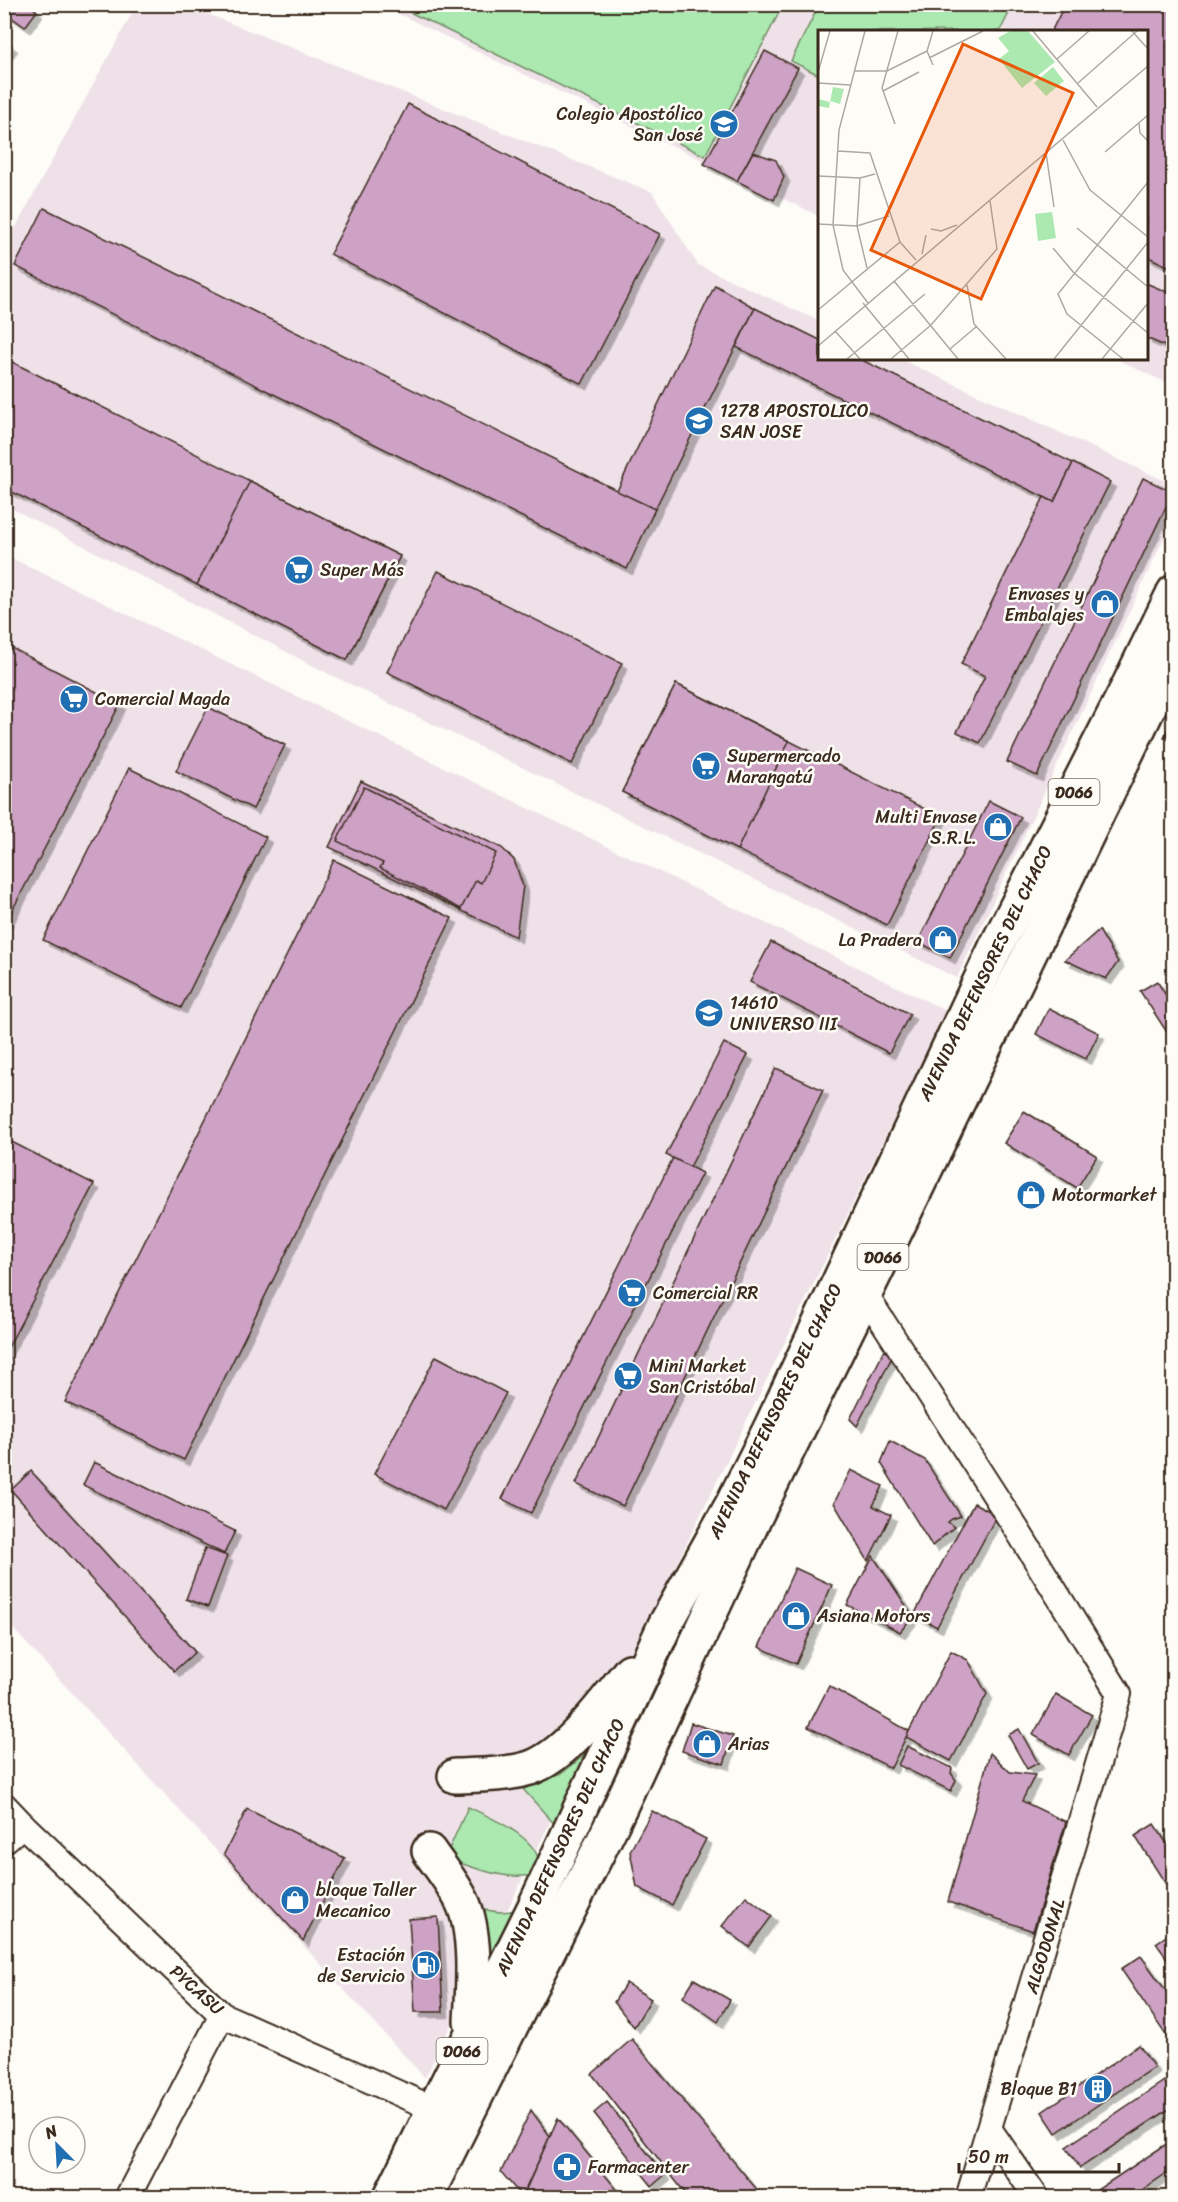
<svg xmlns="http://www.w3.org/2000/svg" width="1178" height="2202" font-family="Sriracha,sans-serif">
	<defs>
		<filter id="shadow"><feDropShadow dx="5.5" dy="5.5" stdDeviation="0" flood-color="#0004"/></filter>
	</defs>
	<rect width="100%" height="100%" fill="#fdfcf7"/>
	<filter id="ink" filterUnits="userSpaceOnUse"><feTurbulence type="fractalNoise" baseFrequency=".0167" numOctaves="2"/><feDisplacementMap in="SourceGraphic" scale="12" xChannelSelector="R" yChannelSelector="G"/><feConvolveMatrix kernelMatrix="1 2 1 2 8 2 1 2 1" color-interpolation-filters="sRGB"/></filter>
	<g filter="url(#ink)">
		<g fill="#efe1e8">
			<polygon points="137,4 185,5 652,192 698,265 819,321 820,358 900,359 1174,485 1173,519 957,978 323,671 5,505 5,247"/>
			<polygon points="380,5 1173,5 1173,386 1116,359 1146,358 1146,32 820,32 819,216"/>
			<polygon points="5,555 947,1011 425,2078 5,1620"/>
		</g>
		<g fill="#abe9b0" stroke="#738a67" stroke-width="1.5">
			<polygon points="395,5 783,5 705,156"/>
			<polygon points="819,5 819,4 1013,5 1000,31 820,32 819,75 791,61"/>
			<polygon points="895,1194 898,1195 582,1849 578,1850 603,1793"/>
			<polygon points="608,1715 557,1827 523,1789 562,1773 582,1757"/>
			<path d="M468,1807c22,10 83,35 69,67 -32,8 -63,-7 -92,-16z"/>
			<path d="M478,1907c13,5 27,7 40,2l-36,79z"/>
		</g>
		<g fill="#cda2c5" stroke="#3b2a1e" stroke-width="1.5" filter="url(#shadow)">
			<polygon points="4,4 28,4 37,11 25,27 4,12"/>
			<polygon points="1065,4 1174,4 1174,269 1146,256 1146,32 1051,32"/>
			<polygon points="4,41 12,46 4,57"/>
			<polygon points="765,51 798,68 737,181 704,164"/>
			<polygon points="408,104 660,234 582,384 330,254"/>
			<polygon points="753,152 776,160 784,177 774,200 737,181"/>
			<polygon points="44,208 655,509 627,569 15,266"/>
			<polygon points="1146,283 1174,295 1174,350 1146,338"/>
			<polygon points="715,285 755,308 655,509 617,491"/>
			<polygon points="755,308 820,340 820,358 858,358 1073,463 1054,502 736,347"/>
			<polygon points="4,358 400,556 347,660 4,488"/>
			<polygon points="1073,463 1110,482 980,743 957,732 985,676 961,664 1044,497 1054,502"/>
			<polygon points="1143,478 1173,492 1037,776 1007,762"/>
			<polygon points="250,481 400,556 347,660 197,585"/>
			<polygon points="438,571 622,663 572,764 387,672"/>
			<polygon points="4,644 120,704 4,926"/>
			<polygon points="676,684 941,817 887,925 622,792"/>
			<polygon points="676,684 789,741 737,850 622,792"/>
			<polygon points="208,707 285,745 253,809 176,771"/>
			<polygon points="1174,718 1174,742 1164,737"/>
			<polygon points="129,768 266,837 181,1008 43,940"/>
			<polygon points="361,781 502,848 514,860 523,886 516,937 329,847"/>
			<polygon points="364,787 496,853 481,883 476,880 461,909 380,868 383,863 337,841"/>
			<polygon points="989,801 1021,817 950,958 918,942"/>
			<polygon points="334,860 452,918 184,1460 65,1402"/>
			<polygon points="1099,930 1118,962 1106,979 1065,960"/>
			<polygon points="771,942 910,1014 889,1053 750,982"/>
			<polygon points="1157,981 1174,1008 1174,1043 1140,991"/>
			<polygon points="1049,1008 1099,1033 1086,1059 1036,1034"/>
			<polygon points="724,1043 748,1055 690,1167 666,1155"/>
			<polygon points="776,1068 823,1090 623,1506 576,1484"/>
			<polygon points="1024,1111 1097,1156 1077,1188 1004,1143"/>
			<polygon points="4,1138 94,1184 4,1355"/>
			<polygon points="673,1158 702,1173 531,1513 502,1499"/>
			<polygon points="884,1351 893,1355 857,1426 850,1419"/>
			<polygon points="436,1356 506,1393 444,1510 374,1474"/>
			<polygon points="890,1441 925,1460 961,1516 952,1519 948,1522 954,1527 932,1546 881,1463"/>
			<polygon points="94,1462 235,1531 224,1554 83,1485"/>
			<polygon points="851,1470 883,1486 873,1506 891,1515 868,1561 834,1503"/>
			<polygon points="31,1471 195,1652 174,1671 11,1490"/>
			<polygon points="974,1503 997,1515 937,1627 914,1615"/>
			<polygon points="205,1548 227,1556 208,1607 186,1599"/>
			<polygon points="873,1556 913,1616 900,1632 847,1605"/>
			<polygon points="795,1568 832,1585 796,1664 759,1647"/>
			<polygon points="951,1651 968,1660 987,1694 951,1761 906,1737"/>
			<polygon points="829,1686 909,1731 891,1768 808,1727"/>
			<polygon points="1056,1694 1092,1715 1069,1755 1033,1735"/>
			<polygon points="691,1723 733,1736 724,1764 682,1751"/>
			<polygon points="1019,1729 1038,1763 1027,1769 1008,1735"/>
			<polygon points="907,1746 952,1768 951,1773 956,1780 951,1791 898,1765"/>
			<polygon points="990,1753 1010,1772 1035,1775 1022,1801 1066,1822 1033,1931 948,1902"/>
			<polygon points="247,1809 345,1858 303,1941 224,1854"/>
			<polygon points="652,1811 706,1839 672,1905 637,1887 630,1851"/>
			<polygon points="1154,1824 1174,1854 1174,1897 1135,1836"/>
			<polygon points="746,1896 772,1916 749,1947 722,1926"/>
			<polygon points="438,1917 443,2012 415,2012 409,1919"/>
			<polygon points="1174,1931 1174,1969 1156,1943"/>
			<polygon points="1141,1956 1174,2002 1174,2047 1121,1969"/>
			<polygon points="694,1979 730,2000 718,2022 683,1997"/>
			<polygon points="626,1983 651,1999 634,2027 614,2002"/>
			<polygon points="632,2039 764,2198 689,2198 592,2074"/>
			<polygon points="1139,2045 1154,2067 1056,2133 1042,2112"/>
			<polygon points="1164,2081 1174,2097 1174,2106 1080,2168 1066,2147"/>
			<polygon points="607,2102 665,2175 652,2186 594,2113"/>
			<polygon points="531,2110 550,2136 522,2197 501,2172"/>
			<polygon points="558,2118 624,2198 522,2198"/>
			<polygon points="1174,2139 1174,2168 1130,2198 1101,2198 1097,2190"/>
		</g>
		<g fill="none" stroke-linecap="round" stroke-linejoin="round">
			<g stroke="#3b2a1e" stroke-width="28">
				<g id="minor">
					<polyline points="865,1294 1016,1528 1119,1694 968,2198"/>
					<polyline points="4,1805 23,1825 222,2015 434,2109"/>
					<polyline points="4,1841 23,1825"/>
					<polyline points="990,2130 1037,2198"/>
					<polyline points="127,2198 222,2015"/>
				</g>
			</g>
			<g stroke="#3b2a1e" stroke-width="38">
				<g id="highway">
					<path d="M455,1776c25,-1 51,-1 75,-8 37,-13 75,-66 100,-97"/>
					<path d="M429,1851c11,16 24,32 33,50 15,31 11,86 9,120"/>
					<polyline points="390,2198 535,1906 665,1625 733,1503 770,1429 996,947 1127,689 1174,592"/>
					<polyline points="425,2198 613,1822 756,1515 882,1259 1174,655"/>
				</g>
			</g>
			<use href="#minor" stroke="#fdfcf7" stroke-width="24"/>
			<use href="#highway" stroke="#fdfcf7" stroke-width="33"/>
		</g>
	</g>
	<defs>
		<g id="school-disc" transform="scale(1.5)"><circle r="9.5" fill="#1f6fb2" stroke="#fdfcf7"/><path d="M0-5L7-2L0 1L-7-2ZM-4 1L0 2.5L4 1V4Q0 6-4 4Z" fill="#fff"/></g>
		<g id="supermarket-disc" transform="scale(1.5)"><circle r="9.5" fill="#1f6fb2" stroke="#fdfcf7"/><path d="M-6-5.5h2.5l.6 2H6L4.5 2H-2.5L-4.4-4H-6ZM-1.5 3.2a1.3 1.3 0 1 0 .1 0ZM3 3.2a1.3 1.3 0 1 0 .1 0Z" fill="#fff"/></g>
		<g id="shop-disc" transform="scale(1.5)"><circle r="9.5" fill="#1f6fb2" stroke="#fdfcf7"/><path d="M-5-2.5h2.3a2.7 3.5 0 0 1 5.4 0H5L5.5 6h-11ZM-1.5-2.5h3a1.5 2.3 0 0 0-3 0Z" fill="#fff"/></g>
		<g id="fuel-disc" transform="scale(1.5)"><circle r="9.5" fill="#1f6fb2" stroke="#fdfcf7"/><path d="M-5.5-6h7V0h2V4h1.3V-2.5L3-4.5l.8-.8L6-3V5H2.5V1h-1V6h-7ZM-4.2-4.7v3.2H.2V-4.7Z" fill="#fff"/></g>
		<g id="building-disc" transform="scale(1.5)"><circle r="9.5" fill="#1f6fb2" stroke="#fdfcf7"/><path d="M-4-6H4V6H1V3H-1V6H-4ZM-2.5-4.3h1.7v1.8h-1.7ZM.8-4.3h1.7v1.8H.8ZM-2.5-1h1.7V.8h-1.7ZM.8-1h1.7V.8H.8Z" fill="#fff"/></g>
		<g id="pharmacy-disc" transform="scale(1.5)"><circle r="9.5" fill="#1f6fb2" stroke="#fdfcf7"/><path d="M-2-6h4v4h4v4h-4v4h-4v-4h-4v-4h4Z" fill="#fff"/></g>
	</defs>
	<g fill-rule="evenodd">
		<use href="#school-disc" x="724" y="124"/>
		<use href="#school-disc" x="699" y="421"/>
		<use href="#supermarket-disc" x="299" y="570"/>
		<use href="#shop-disc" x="1105" y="604"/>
		<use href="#supermarket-disc" x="74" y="699"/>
		<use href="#supermarket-disc" x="706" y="766"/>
		<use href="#shop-disc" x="998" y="827"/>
		<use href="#shop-disc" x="943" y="940"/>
		<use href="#school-disc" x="709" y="1013"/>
		<use href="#shop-disc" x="1031" y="1195"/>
		<use href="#supermarket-disc" x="632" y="1293"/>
		<use href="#supermarket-disc" x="628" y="1376"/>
		<use href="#shop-disc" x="796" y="1616"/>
		<use href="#shop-disc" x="707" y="1744"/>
		<use href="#shop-disc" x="295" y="1900"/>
		<use href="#fuel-disc" x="426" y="1965"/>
		<use href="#building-disc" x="1098" y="2089"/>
		<use href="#pharmacy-disc" x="567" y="2167"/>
	</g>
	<g text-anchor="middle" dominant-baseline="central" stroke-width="5" stroke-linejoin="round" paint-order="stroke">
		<g fill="#fdfcf7" stroke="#75695f" stroke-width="1.5">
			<rect x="1048.5" y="779" width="51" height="26" rx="4.5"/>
			<rect x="857.5" y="1244" width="51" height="26" rx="4.5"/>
			<rect x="436.5" y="2038" width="51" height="26" rx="4.5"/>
		</g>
		<g font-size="16" font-weight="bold" fill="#3b2a1e">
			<text x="1074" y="792">D066</text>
			<text x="883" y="1257">D066</text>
			<text x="462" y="2051">D066</text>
		</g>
		<g font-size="18" fill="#3b2a1e" stroke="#fdfcf7" text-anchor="start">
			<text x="703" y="114" text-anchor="end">Colegio Apostólico<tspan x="703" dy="21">San José</tspan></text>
			<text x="720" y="411">1278 APOSTOLICO<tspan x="720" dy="21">SAN JOSE</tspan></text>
			<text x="320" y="570">Super Más</text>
			<text x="1084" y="594" text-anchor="end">Envases y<tspan x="1084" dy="21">Embalajes</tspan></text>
			<text x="95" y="699">Comercial Magda</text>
			<text x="727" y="756">Supermercado<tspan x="727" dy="21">Marangatú</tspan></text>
			<text x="977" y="817" text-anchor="end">Multi Envase<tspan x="977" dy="21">S.R.L.</tspan></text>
			<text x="922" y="940" text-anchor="end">La Pradera</text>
			<text x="730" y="1003">14610<tspan x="730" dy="21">UNIVERSO III</tspan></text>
			<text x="1052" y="1195">Motormarket</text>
			<text x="653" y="1293">Comercial RR</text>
			<text x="649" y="1366">Mini Market<tspan x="649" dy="21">San Cristóbal</tspan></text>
			<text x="817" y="1616">Asiana Motors</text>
			<text x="728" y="1744">Arias</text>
			<text x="316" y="1890">bloque Taller<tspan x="316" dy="21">Mecanico</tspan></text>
			<text x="405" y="1955" text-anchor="end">Estación<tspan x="405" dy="21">de Servicio</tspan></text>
			<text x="1077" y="2089" text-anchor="end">Bloque B1</text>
			<text x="588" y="2167">Farmacenter</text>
		</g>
		<g font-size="18" fill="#3b2a1e" stroke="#fdfcf7">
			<text transform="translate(985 973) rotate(-64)">AVENIDA DEFENSORES DEL CHACO</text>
			<text transform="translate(775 1411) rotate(-64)">AVENIDA DEFENSORES DEL CHACO</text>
			<text transform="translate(560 1847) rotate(-65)">AVENIDA DEFENSORES DEL CHACO</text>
			<text transform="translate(1045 1946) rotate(-73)">ALGODONAL</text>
			<text transform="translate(197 1990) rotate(42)">PYCASU</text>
		</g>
	</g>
	<g transform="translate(818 30)">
		<rect width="330" height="330" fill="#fdfcf7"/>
		<path d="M192,1h18l27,31 -33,26 -23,-29 10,-8 -11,-13zM235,37l11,14 -18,15 -12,-13zM15,57l11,2 -4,15 -10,-3 -1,7 -11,-2v-7l12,3zM234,182l4,26 -18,3 -3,-27z" fill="#abe9b0"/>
		<path fill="none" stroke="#afa8a0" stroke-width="1.5" d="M47,1l-26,99 -6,95 10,45 25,33M115,1l-6,20 6,14M215,1l64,76M314,1l16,18M111,28l54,-27M239,29l32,-28M37,41h32l40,-20M0,42l12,-41M0,53l32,2M260,53l59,-52M65,61l36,-19M321,93l1,10 8,8M77,94l-13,-36 16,-57M245,110l27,50 58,47M20,121l32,2 30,89 16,18M287,122l43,-37M228,123l8,54M0,146l42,2 15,-4M42,148l-3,48 10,42M0,194l39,2 32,-10M259,198l71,59M113,199l10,2 16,-6M235,218l21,25 74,60M104,224l4,-19M76,251l64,78M149,255l7,39 32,35M45,273l46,56M0,280l82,-68M17,301l25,28M0,316l330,-280M132,319l27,-23M29,329l78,-65M73,329l40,-34 66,-76 -7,-48M236,329l94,-117M284,329l46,-56M305,329l-56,-45 -9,-20 90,-112"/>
		<path fill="#e8590c" fill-opacity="0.15" stroke="#e8590c" stroke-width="3" d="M145,14l110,49 -92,206 -110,-49z"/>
		<rect width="330" height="330" fill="none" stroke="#3b2a1e" stroke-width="3"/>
	</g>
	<rect width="1178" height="2202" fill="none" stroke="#fdfcf7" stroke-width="24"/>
	<rect x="12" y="12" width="1154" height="2178" fill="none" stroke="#3b2a1e" stroke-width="2" filter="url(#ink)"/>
	<g transform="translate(57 2145) rotate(336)"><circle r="28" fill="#fdfcf7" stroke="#afa8a0" stroke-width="1.5"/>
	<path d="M0-4.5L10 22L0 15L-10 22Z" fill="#1f6fb2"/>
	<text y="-9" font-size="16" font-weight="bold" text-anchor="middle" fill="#3b2a1e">N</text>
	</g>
	<path d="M959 2163v9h160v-9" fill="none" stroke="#3b2a1e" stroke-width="3"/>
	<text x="968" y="2163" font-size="18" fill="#3b2a1e" stroke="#fdfcf7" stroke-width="4.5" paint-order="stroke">50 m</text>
</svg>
